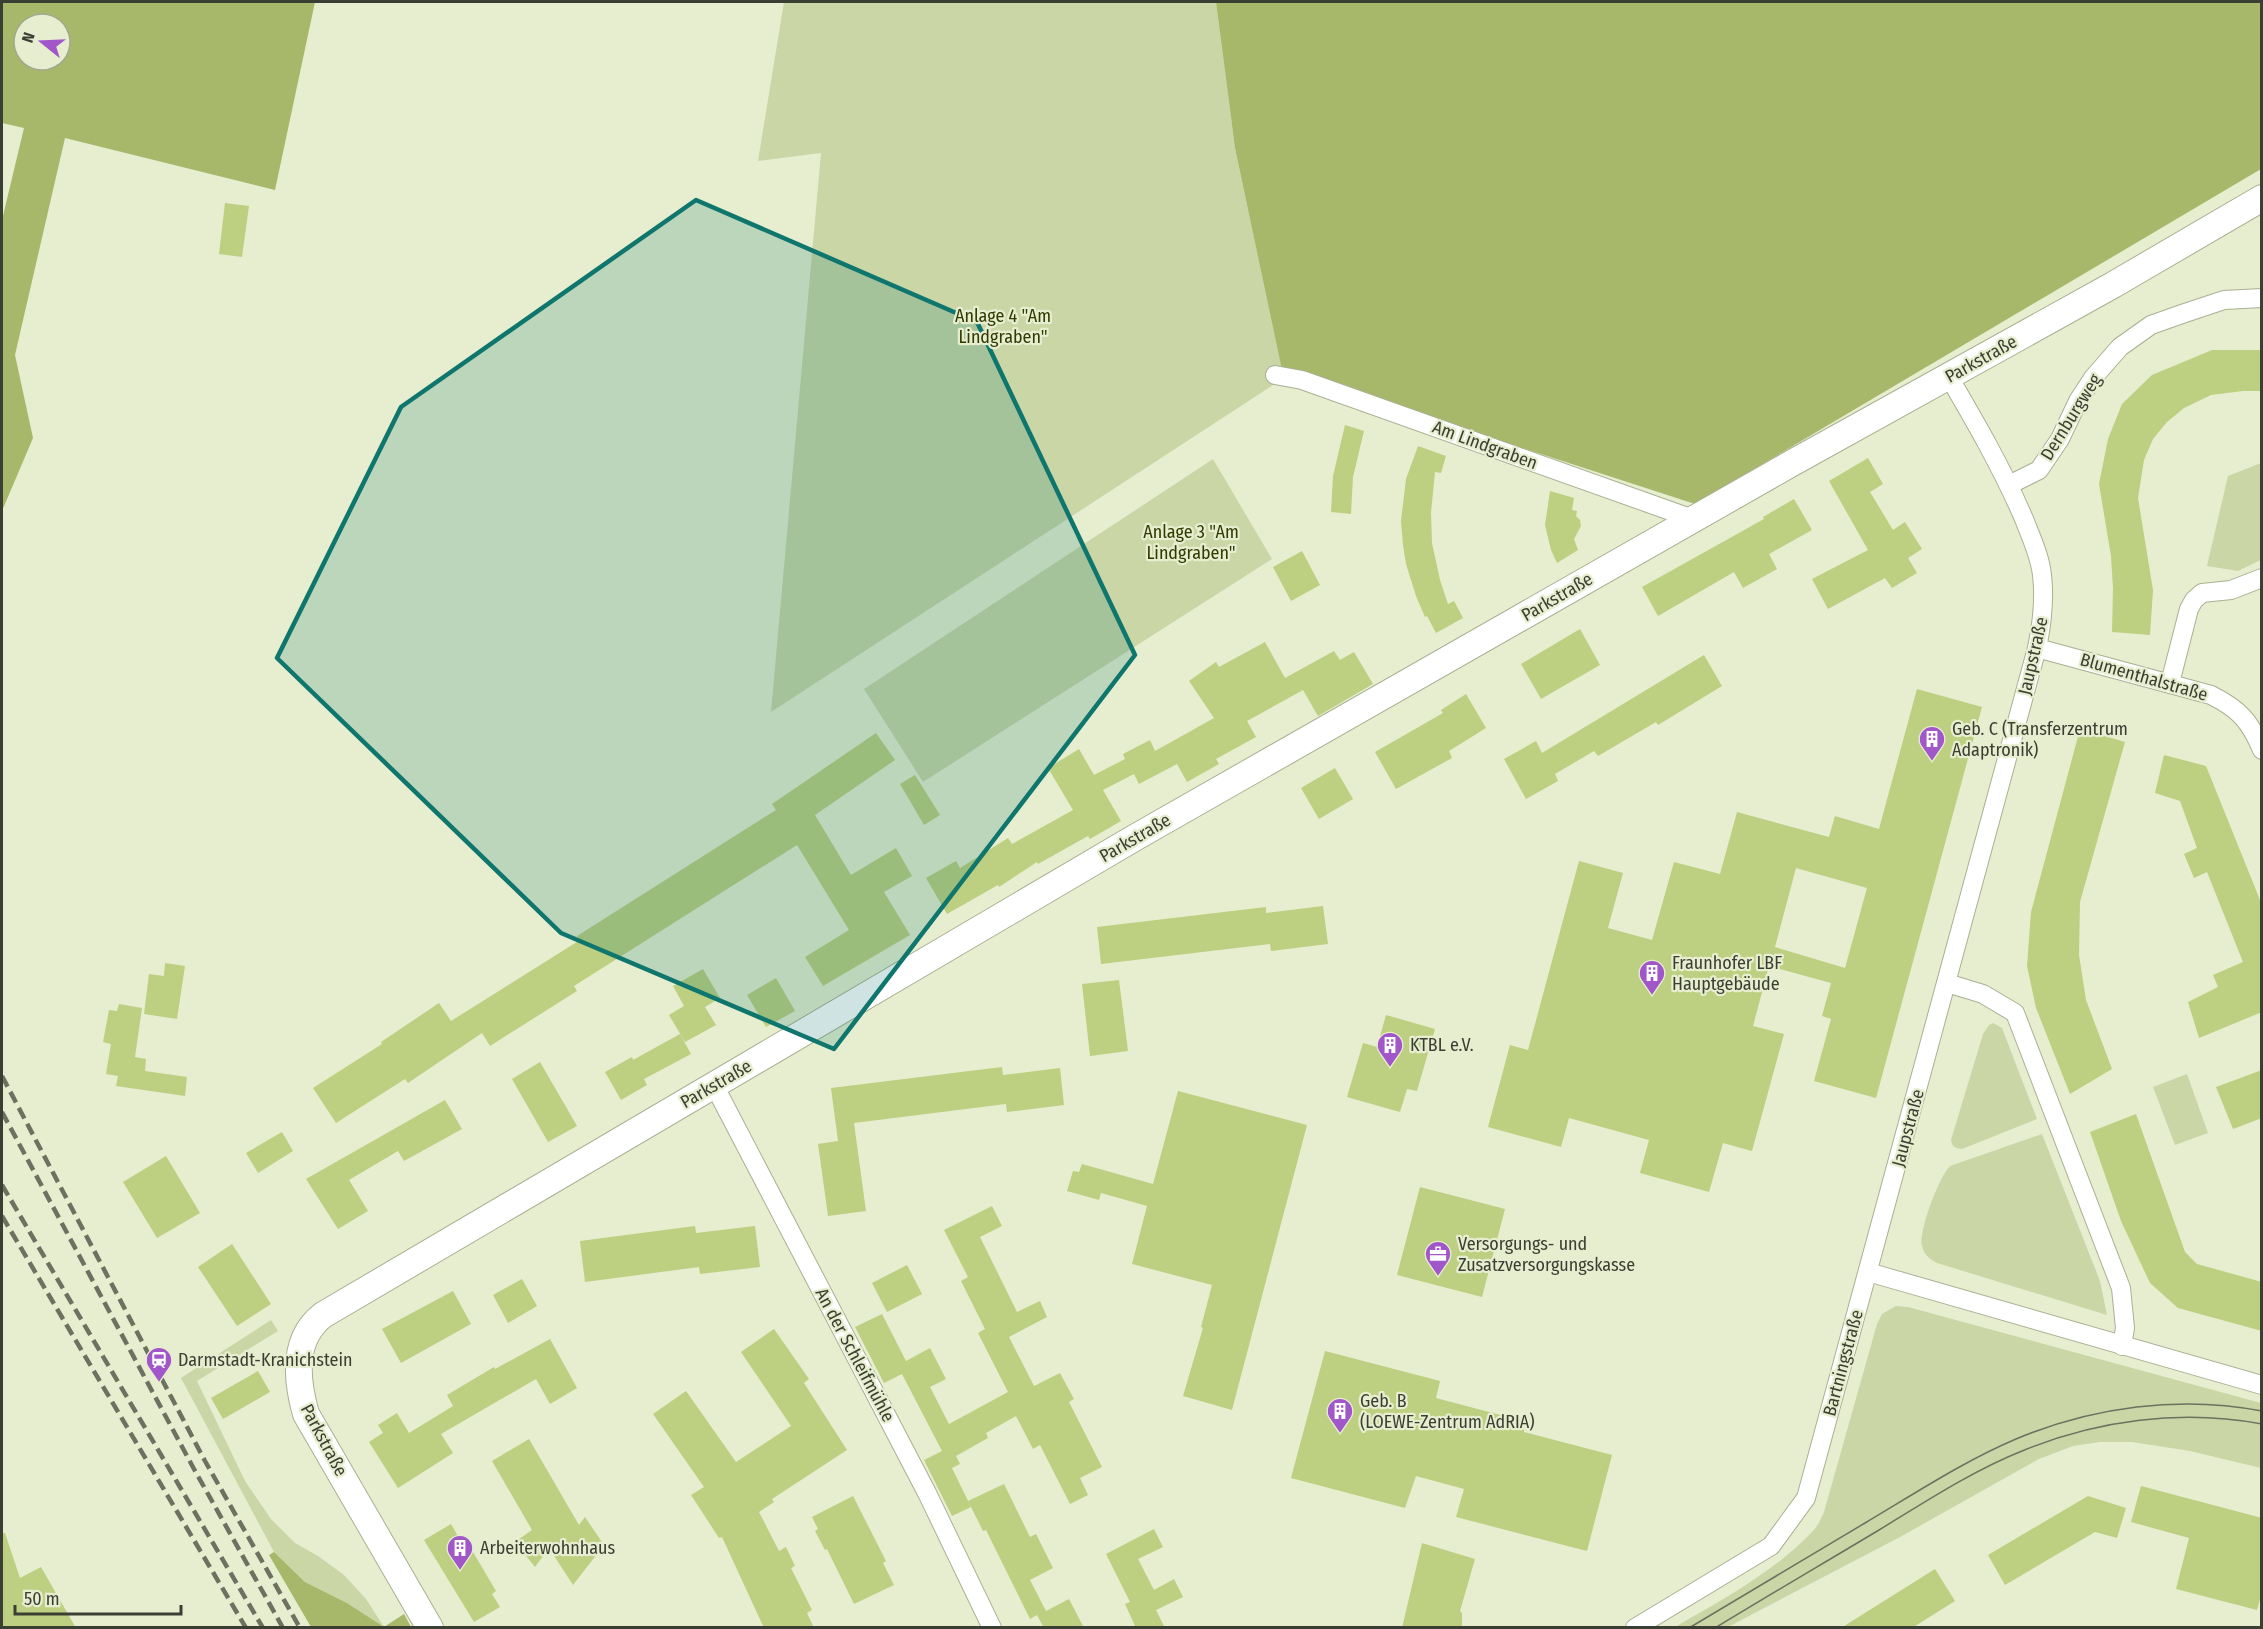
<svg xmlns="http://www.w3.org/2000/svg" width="2263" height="1629" font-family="'Fira Sans Condensed',sans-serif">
	<rect width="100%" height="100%" fill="#e6eecf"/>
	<g fill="#cad6a6">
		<polygon points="784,2 1216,2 1235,148 1284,378 771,712 821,153 758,161"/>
		<polygon points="1213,459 1272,559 923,782 864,689"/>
		<polygon points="2261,463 2261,560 2238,571 2207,566 2228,476"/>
		<path d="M1993,1023l9,5 35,91 -75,30c-7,-1 -10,-2 -11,-9l32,-106 6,-9z"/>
		<polygon points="2187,1074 2208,1133 2175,1145 2153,1087"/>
		<path d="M2042,1134l58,147 7,34 -170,-52c-7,-4 -13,-8 -15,-17 -4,-14 17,-69 28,-80z"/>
		<path d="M1896,1306l12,1 353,96v65l-71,-17 -58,-9h-32l-27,4 -34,13 -139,78 -172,90h-53c47,-27 99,-55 137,-95 5,-5 9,-13 12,-20l53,-188 5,-10z"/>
		<polygon points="271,1320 278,1331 197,1381 245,1481 271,1519 295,1543 318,1556 344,1575 366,1599 384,1627 347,1603 305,1582 274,1552 181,1378"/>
	</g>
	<g fill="#a7b86a" fill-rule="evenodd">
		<path d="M2,2h313l-40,188 -210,-52 -50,217 18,83 -31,73v-291l22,-92 -22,-5zM24,24h36v36h-36z"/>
		<polygon points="1216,2 2261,2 2261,169 1695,504 1282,370 1235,148"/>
		<polygon points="274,1552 305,1582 347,1603 384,1627 404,1614 411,1627 311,1627 269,1555"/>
	</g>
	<g fill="#bdcf80" fill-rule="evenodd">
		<polygon points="225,203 249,206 242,257 219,254"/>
		<polygon points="2212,350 2262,350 2262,391 2243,391 2211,395 2184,408 2167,422 2153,439 2144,460 2138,498 2153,590 2150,635 2112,632 2113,588 2111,556 2099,484 2108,439 2122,404 2152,375"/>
		<polygon points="1345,425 1364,431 1353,477 1351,514 1331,512 1333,476"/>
		<polygon points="1418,446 1446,456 1441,473 1435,472 1431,513 1432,543 1440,580 1448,604 1454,601 1463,618 1436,633 1427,616 1425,617 1416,596 1406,564 1403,545 1401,521 1406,479"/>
		<polygon points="1868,458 1883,484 1870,492 1893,530 1905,522 1922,549 1908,558 1917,573 1892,588 1885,578 1828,609 1812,579 1868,550 1829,481"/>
		<polygon points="1550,491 1574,498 1572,510 1577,511 1576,516 1580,520 1581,526 1574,539 1578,550 1557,563 1551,550 1545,525"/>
		<polygon points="1794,499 1812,530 1769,554 1777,569 1743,588 1734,572 1658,616 1642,587 1764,519 1763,517"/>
		<polygon points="1302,551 1320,585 1291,601 1273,567"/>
		<polygon points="1580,629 1600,665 1541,699 1521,664"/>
		<polygon points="1265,642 1285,678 1334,651 1340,660 1354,652 1373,684 1318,716 1303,690 1247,721 1256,737 1216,759 1219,764 1187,782 1177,764 1139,784 1134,774 1103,790 1121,821 1090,839 1088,836 1038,864 1037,862 999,887 998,885 947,914 926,878 956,861 960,868 1008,838 1012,844 1073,810 1048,768 1079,749 1094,775 1125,759 1123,754 1150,740 1155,751 1214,718 1189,681 1216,662 1219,667"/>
		<polygon points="1704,655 1722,686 1658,725 1656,722 1598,756 1594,751 1555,774 1558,781 1526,799 1504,759 1536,741 1542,753"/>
		<path d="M1917,689l65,18 -106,391 -62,-17 17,-62 -9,-3 9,-33 -62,-17 -16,60 31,8 -32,117 -29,-8 -14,49 -69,-19 9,-33 -80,-22 -8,29 -73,-20 22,-82 18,5 51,-189 44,12 -15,55 44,12 22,-78 46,12 17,-62 92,25 6,-21 44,13zM1796,868l71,20 -22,80 -70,-21z"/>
		<polygon points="1466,694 1486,728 1449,751 1452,758 1396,789 1375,752 1443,713 1441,710"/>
		<polygon points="2080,729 2125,742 2080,902 2079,955 2086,1000 2112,1069 2070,1094 2036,1008 2027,966 2031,912"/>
		<polygon points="876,733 895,760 815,815 851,875 896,848 912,876 884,892 910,935 823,986 805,957 849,930 797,845 574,986 577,991 490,1046 482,1033 408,1083 405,1079 336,1123 313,1088 382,1044 381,1042 439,1003 451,1021 580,940 577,936 776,810 772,804"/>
		<polygon points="2164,755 2206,766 2262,905 2262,1012 2199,1038 2188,1002 2218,987 2213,975 2243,962 2207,872 2194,878 2184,854 2197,848 2180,801 2155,793"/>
		<polygon points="1335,768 1353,799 1319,819 1301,788"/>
		<polygon points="915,775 940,815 924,825 900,784"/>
		<polygon points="1323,906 1328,944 1271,951 1270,944 1101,964 1097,927 1266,907 1266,913"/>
		<polygon points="165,963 185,966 177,1019 144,1014 149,974 164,976"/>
		<polygon points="703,969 720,998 705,1007 716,1025 685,1042 669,1015 684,1006 673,986"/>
		<polygon points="776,978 795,1011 766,1027 747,995"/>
		<polygon points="1119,980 1128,1051 1090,1056 1082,984"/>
		<polygon points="119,1004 142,1008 135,1057 146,1059 145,1071 187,1077 185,1096 116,1086 118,1076 106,1074 111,1044 103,1042 109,1010 117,1011"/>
		<polygon points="1386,1015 1435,1029 1417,1091 1407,1089 1400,1112 1347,1097 1363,1043 1377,1047"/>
		<polygon points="680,1034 691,1054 644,1079 647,1085 621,1100 605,1072 632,1057 633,1060"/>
		<polygon points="540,1062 577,1126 548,1142 512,1079"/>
		<polygon points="1002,1067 1003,1075 1060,1068 1064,1105 1007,1112 1006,1104 854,1123 866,1211 828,1216 818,1144 838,1141 831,1088"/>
		<polygon points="2262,1070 2262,1118 2233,1129 2216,1087"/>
		<polygon points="1178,1091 1307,1125 1232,1410 1183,1396 1203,1328 1201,1327 1212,1285 1132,1264 1147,1206 1101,1193 1099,1200 1067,1191 1073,1171 1079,1172 1082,1164 1153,1184"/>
		<polygon points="445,1100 462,1129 404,1161 398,1151 349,1180 368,1211 338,1229 306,1179"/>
		<polygon points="2136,1114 2185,1252 2197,1264 2262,1282 2262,1331 2178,1308 2150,1283 2121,1221 2090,1132"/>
		<polygon points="282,1132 293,1151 258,1173 246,1153"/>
		<polygon points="166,1156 200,1213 157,1238 123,1182"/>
		<polygon points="1420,1187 1505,1209 1482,1297 1397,1275"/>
		<polygon points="992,1206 1002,1226 980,1237 1017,1312 1040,1301 1047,1317 1009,1337 1034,1386 1060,1373 1074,1399 1069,1402 1102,1467 1080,1478 1088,1495 1070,1504 1040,1445 1033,1449 1016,1416 986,1433 988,1438 956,1456 960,1464 952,1468 971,1507 952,1516 924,1460 942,1451 902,1374 884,1383 855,1327 882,1314 906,1361 930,1348 946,1379 930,1387 949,1424 1008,1392 978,1333 985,1329 961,1281 968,1277 944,1230"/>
		<polygon points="695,1226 696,1233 755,1226 760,1267 700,1274 699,1267 585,1282 580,1241"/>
		<polygon points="232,1244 271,1304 237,1326 198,1267"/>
		<polygon points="907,1265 922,1294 887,1312 872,1283"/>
		<polygon points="522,1279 537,1306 508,1323 493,1295"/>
		<polygon points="453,1291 471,1324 401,1363 382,1329"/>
		<polygon points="774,1329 809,1379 804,1383 847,1450 772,1499 774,1502 759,1512 779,1551 786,1547 795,1566 791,1568 812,1610 807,1613 814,1628 764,1628 722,1537 719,1538 691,1495 704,1487 653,1414 686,1391 736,1462 791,1426 741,1352"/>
		<polygon points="550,1339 577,1388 550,1404 536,1379 441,1434 453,1453 398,1488 369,1442 383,1433 378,1425 397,1413 409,1433 453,1406 447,1395 494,1367 495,1369"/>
		<polygon points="1325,1351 1440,1381 1436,1398 1523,1421 1524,1432 1612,1455 1587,1551 1456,1517 1464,1489 1416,1476 1405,1508 1291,1478"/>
		<polygon points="258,1371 270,1392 223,1419 211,1398"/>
		<polygon points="529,1439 579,1525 585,1517 604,1545 573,1585 549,1548 535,1567 515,1542 532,1530 492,1461"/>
		<polygon points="1004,1484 1030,1537 1036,1534 1053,1568 1030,1580 1046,1611 1069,1599 1084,1628 1044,1628 1037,1615 1030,1619 986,1530 983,1531 968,1501"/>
		<polygon points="2141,1486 2262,1518 2262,1592 2257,1610 2176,1589 2189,1538 2131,1522"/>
		<polygon points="853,1496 886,1561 883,1563 894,1585 854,1604 827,1549 825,1550 815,1531 818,1529 812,1517"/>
		<polygon points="2088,1496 2126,1508 2117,1538 2095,1532 2005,1585 1988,1555"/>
		<polygon points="451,1524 459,1538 463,1535 496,1591 492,1594 500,1607 474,1622 424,1540"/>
		<polygon points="1154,1529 1163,1547 1138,1559 1154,1590 1174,1579 1183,1597 1156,1610 1165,1628 1136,1628 1125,1604 1130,1602 1106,1554"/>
		<polygon points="2,1533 5,1533 20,1578 41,1567 76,1628 2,1628"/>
		<polygon points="1422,1543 1475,1559 1460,1611 1462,1613 1462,1628 1402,1628"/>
		<polygon points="1935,1569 1955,1601 1912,1628 1841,1628"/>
	</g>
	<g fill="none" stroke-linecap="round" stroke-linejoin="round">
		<g stroke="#a9b093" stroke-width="20">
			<g id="street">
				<polyline points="1275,375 1302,380 1693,519"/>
				<polyline points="2009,485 2039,470 2060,439 2078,401 2093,378 2120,347 2151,325 2182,314 2224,300 2262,298"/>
				<path d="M2037,648l174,47c28,14 39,26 51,55"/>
				<polyline points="2170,683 2189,609 2194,600 2202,593 2231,590 2262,578"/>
				<polyline points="1947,983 1983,994 2015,1013 2121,1288 2125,1328 2122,1346"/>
				<polyline points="714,1085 927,1493 992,1628"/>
				<polyline points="1868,1272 2262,1385"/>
				<path d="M1635,1628l136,-82 35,-48 231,-850c5,-24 8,-48 5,-73 -2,-19 -11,-38 -18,-56 -21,-49 -48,-96 -75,-142"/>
			</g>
		</g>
		<g stroke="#a9b093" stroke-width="28">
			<path id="secondary" d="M430,1628l-124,-214c-10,-35 -14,-75 17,-99l813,-478 656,-374 321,-178 149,-87"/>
		</g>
		<use href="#street" stroke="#fff" stroke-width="18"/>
		<use href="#secondary" stroke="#fff" stroke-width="26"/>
		<g stroke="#6d7160" stroke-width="1.5">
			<path d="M1689,1628c59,-35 117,-70 176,-105 49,-29 99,-62 151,-84 76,-32 164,-44 246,-28"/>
			<path d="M1715,1628c54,-33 109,-65 164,-98 46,-28 93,-59 143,-79 75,-31 159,-42 240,-27"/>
		</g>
		<g stroke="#6d7160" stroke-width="4.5" stroke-dasharray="12 6" stroke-linecap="butt">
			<polyline points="2,1076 205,1461 300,1628"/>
			<polyline points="2,1112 194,1469 283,1628"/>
			<polyline points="2,1185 263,1628"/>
			<polyline points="2,1216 246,1628"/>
		</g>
	</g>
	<path fill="#0f766e" fill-opacity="0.2" stroke="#0f766e" stroke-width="4.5" stroke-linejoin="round" d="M696,200l281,122 158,333 -301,394 -273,-116 -284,-275 124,-251z"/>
	<defs>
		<g id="building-pin" transform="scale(1.35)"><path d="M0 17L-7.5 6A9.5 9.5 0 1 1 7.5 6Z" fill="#a156c9" stroke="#e6eecf"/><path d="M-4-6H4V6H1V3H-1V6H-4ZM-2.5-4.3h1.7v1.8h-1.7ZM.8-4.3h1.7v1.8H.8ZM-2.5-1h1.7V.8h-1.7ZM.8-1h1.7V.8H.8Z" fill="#fff"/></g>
		<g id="office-pin" transform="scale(1.35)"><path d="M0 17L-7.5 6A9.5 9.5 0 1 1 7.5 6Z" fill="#a156c9" stroke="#e6eecf"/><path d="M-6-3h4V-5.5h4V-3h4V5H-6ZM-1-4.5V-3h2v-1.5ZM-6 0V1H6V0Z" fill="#fff"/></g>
		<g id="station-pin" transform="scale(1.35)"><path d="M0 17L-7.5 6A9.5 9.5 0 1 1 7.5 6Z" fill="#a156c9" stroke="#e6eecf"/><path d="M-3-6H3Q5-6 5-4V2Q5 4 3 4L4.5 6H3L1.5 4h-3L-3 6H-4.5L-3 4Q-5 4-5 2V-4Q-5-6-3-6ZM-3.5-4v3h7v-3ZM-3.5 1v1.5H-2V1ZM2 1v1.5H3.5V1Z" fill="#fff"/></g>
	</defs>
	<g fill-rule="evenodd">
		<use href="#building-pin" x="1932" y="739"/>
		<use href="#building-pin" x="1652" y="973"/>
		<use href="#building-pin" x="1390" y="1045"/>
		<use href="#office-pin" x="1438" y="1254"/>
		<use href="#station-pin" x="159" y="1360"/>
		<use href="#building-pin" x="1340" y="1411"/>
		<use href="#building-pin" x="460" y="1548"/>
	</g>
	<g text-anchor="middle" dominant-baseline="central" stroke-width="4.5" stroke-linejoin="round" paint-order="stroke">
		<g font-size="18" fill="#313a00" stroke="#e6eecf">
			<text x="1003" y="316">Anlage 4 "Am<tspan x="1003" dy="21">Lindgraben"</tspan></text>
			<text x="1191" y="532">Anlage 3 "Am<tspan x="1191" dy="21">Lindgraben"</tspan></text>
		</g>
		<g font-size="18" fill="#3b3e32" stroke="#e6eecf">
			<text transform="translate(1981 359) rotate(-29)">Parkstraße</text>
			<text transform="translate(2071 417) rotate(-58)">Dernburgweg</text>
			<text transform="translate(1485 445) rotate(20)">Am Lindgraben</text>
			<text transform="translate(1557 597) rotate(-30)">Parkstraße</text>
			<text transform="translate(2033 656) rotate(-77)">Jaupstraße</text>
			<text transform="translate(2144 677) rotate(16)">Blumenthalstraße</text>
			<text transform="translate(1135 838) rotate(-30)">Parkstraße</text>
			<text transform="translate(716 1084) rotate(-30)">Parkstraße</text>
			<text transform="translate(1908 1128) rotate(-75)">Jaupstraße</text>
			<text transform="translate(855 1355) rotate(62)">An der Schleifmühle</text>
			<text transform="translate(1843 1363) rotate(-75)">Bartningstraße</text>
			<text transform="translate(324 1440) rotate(62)">Parkstraße</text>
		</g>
		<g font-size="18" fill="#3b3e32" stroke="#e6eecf" text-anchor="start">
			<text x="1952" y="729">Geb. C (Transferzentrum<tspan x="1952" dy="21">Adaptronik)</tspan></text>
			<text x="1672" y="963">Fraunhofer LBF<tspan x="1672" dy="21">Hauptgebäude</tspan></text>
			<text x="1410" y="1045">KTBL e.V.</text>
			<text x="1458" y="1244">Versorgungs- und<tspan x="1458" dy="21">Zusatzversorgungskasse</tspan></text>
			<text x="178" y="1360">Darmstadt-Kranichstein</text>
			<text x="1360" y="1401">Geb. B<tspan x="1360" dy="21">(LOEWE-Zentrum AdRIA)</tspan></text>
			<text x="480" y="1548">Arbeiterwohnhaus</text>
		</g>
	</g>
	<rect width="2263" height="1629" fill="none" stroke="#3b3e32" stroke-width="6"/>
	<g transform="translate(42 42) rotate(288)"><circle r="28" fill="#e6eecf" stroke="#a2a890" stroke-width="1.5"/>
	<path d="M0-4.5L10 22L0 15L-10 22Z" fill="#a156c9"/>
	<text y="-9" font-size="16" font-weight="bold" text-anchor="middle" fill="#3b3e32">N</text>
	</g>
	<path d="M15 1605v9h166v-9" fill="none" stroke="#3b3e32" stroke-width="3"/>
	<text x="24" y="1605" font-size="18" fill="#3b3e32" stroke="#e6eecf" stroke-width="4.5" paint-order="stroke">50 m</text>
</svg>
